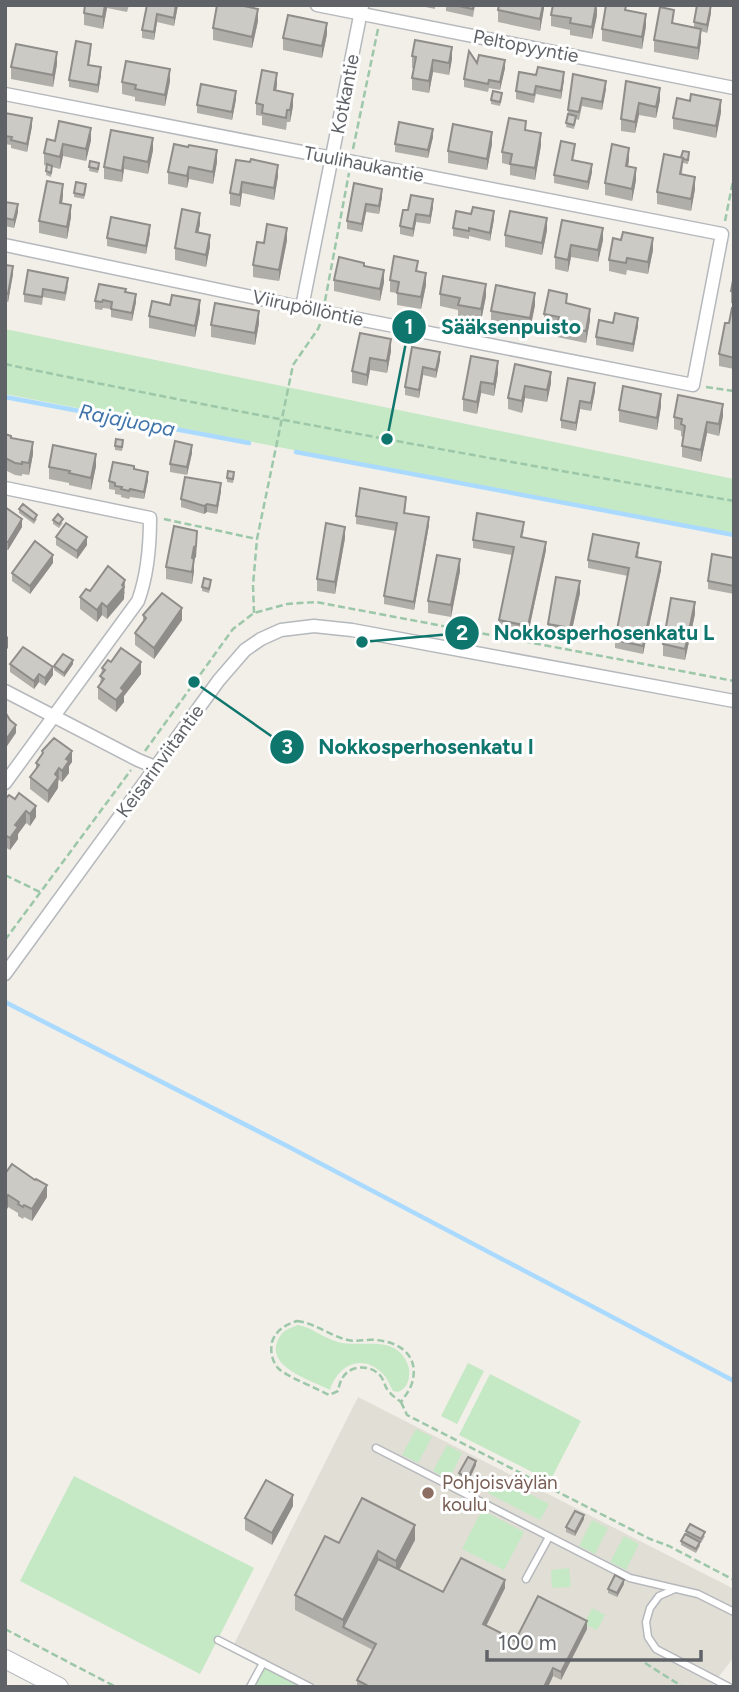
<svg xmlns="http://www.w3.org/2000/svg" width="739" height="1692" font-family="Figtree,sans-serif">
	<rect width="100%" height="100%" fill="#f1efe8"/>
	<polygon fill="#e1ded6" points="358,1397 734,1589 734,1657 711,1687 318,1687 234,1644"/>
	<g fill="#c5e8c5">
		<polygon points="5,329 734,479 734,535 5,394"/>
		<path d="M298,1325c16,3 25,13 40,17 22,6 54,-7 67,17 3,5 5,10 4,16 0,8 -4,14 -11,17l-5,-1c-4,-7 -6,-14 -12,-19 -20,-19 -44,-6 -51,18 -19,-10 -62,-22 -53,-48 4,-11 12,-14 21,-17z"/>
		<polygon points="468,1363 484,1371 457,1424 441,1416"/>
		<polygon points="490,1374 581,1421 550,1481 459,1435"/>
		<polygon points="416,1429 432,1437 418,1463 402,1455"/>
		<polygon points="447,1445 462,1453 449,1479 433,1471"/>
		<polygon points="74,1476 254,1568 200,1674 20,1581"/>
		<polygon points="496,1477 549,1504 540,1520 488,1493"/>
		<polygon points="482,1510 524,1532 504,1570 462,1549"/>
		<polygon points="592,1520 608,1528 595,1554 579,1546"/>
		<polygon points="624,1536 639,1544 626,1570 610,1562"/>
		<polygon points="569,1568 571,1587 552,1588 551,1570"/>
		<polygon points="592,1608 605,1615 597,1630 584,1624"/>
		<polygon points="263,1663 310,1687 250,1687"/>
	</g>
	<g fill="none" stroke-linecap="round" stroke-linejoin="round">
		<g stroke="#aadaff" stroke-width="4.5">
			<polyline points="5,397 249,443"/>
			<polyline points="296,452 734,535"/>
			<polyline points="5,1002 291,1148 734,1381"/>
		</g>
		<g stroke="#b5b8bc" stroke-width="9">
			<g id="lane">
				<polyline points="376,1448 630,1578 698,1594 734,1612"/>
				<polyline points="526,1579 549,1537"/>
				<polyline points="675,1589 659,1596 650,1608 646,1622 648,1637 656,1649 729,1687"/>
				<polyline points="218,1640 310,1687"/>
				<polyline points="250,1687 263,1663"/>
			</g>
		</g>
		<g stroke="#b5b8bc" stroke-width="15">
			<g id="street">
				<polyline points="317,5 734,88"/>
				<polyline points="5,94 722,234 693,385 323,312 5,245"/>
				<polyline points="302,307 362,6"/>
				<path d="M5,488l145,30c0,28 -2,56 -12,83l-133,182"/>
				<polyline points="5,691 138,760 155,767"/>
				<polyline points="5,974 219,680 245,650 261,639 281,630 314,626 352,630 734,701"/>
			</g>
		</g>
		<g stroke="#b6babf" stroke-width="20">
			<polyline id="secondary" points="5,1659 59,1687"/>
		</g>
		<g stroke="#9cc7a9" stroke-width="2.5" stroke-dasharray="7 3.5" stroke-linecap="butt">
			<polyline points="353,149 378,29"/>
			<polyline points="725,221 734,176"/>
			<polyline points="325,301 349,173"/>
			<path d="M5,364c242,51 485,95 729,137"/>
			<polyline points="706,387 734,391"/>
			<polyline points="164,519 257,539"/>
			<polyline points="254,613 253,585 257,539 293,365 318,329 320,324"/>
			<polyline points="145,751 233,629 254,613 287,604 316,602 734,681"/>
			<polyline points="5,875 40,892"/>
			<polyline points="5,940 131,770"/>
			<path d="M297,1321c18,2 33,15 51,19 10,2 18,-1 28,0 24,2 44,16 36,43 -2,7 -7,13 -11,19 -4,-3 -10,-7 -13,-12 -4,-4 -2,-5 -5,-10 -5,-11 -19,-15 -30,-11 -10,4 -13,12 -15,22l-9,4c-11,-6 -43,-19 -50,-26 -7,-7 -9,-18 -7,-27 4,-12 13,-17 25,-21z"/>
			<polyline points="401,1402 407,1415 650,1539 669,1546 734,1580"/>
			<polyline points="5,1629 116,1687"/>
			<polyline points="645,1663 683,1687"/>
		</g>
		<use href="#lane" stroke="#fff" stroke-width="6"/>
		<use href="#street" stroke="#fff" stroke-width="12"/>
		<use href="#secondary" stroke="#fff" stroke-width="18"/>
	</g>
	<g fill="#afaea9">
		<polygon points="85,5 129,5 127,12 107,8 103,29 84,25 84,13"/>
		<polygon points="147,5 178,5 174,26 157,22 154,40 142,38 142,30"/>
		<polygon points="416,5 435,5 435,9"/>
		<polygon points="446,5 475,5 473,17 446,11"/>
		<polygon points="544,5 540,31 498,22 498,10"/>
		<polygon points="626,10 646,26 642,49 602,41 602,29"/>
		<polygon points="711,13 707,33 701,31 701,41 698,60 654,52 654,40 674,23 694,27 694,22"/>
		<polygon points="551,15 597,15 592,39 570,35 570,30 551,26"/>
		<polygon points="258,21 252,48 213,40 213,28"/>
		<polygon points="327,34 322,58 283,50 283,38"/>
		<polygon points="91,52 89,65 101,75 98,93 69,87 69,80"/>
		<polygon points="412,56 452,59 449,75 433,72 429,93 412,90 412,78 414,68 412,68"/>
		<polygon points="477,63 505,68 500,90 489,88 488,92 464,87 464,79"/>
		<polygon points="57,64 53,87 11,79 11,67"/>
		<polygon points="573,74 606,89 602,110 582,106 579,120 576,119 574,129 566,127"/>
		<polygon points="564,80 561,99 536,94 534,103 516,99 516,91"/>
		<polygon points="170,81 165,106 135,101 135,97 122,94 122,82"/>
		<polygon points="626,81 660,100 656,118 639,115 635,133 621,131 621,119"/>
		<polygon points="277,85 276,90 293,106 290,122 287,122 286,130 262,125 262,116 256,115 256,103"/>
		<polygon points="502,97 500,106 491,104 491,100"/>
		<polygon points="236,99 232,120 197,113 197,105"/>
		<polygon points="721,112 716,138 673,129 673,118"/>
		<polygon points="5,113 32,126 27,152 11,148 11,145 5,144"/>
		<polygon points="111,130 153,150 148,174 124,169 122,182 104,179 104,167"/>
		<polygon points="526,130 541,145 535,180 510,175 510,165 502,163 502,152"/>
		<polygon points="433,137 428,158 395,152 395,144"/>
		<polygon points="91,140 86,161 63,156 60,169 52,167 51,177 46,175 47,166 44,165 44,153 55,141"/>
		<polygon points="492,144 487,170 448,163 448,151"/>
		<polygon points="575,152 573,160 592,172 588,190 554,183 554,175"/>
		<polygon points="689,156 688,164 683,163 682,174 695,189 691,211 657,204 657,192 681,157"/>
		<polygon points="236,160 278,176 274,200 242,193 240,207 230,205 230,193"/>
		<polygon points="629,160 628,166 636,180 632,201 605,195 605,183"/>
		<polygon points="90,161 99,167 98,173 89,171"/>
		<polygon points="217,162 213,184 189,179 187,188 168,184 168,172"/>
		<polygon points="354,183 382,197 379,214 366,212 362,232 347,229 347,221"/>
		<polygon points="86,188 84,199 74,197 74,193"/>
		<polygon points="63,196 62,204 71,217 67,239 39,233 39,221"/>
		<polygon points="5,202 18,212 14,228 5,226"/>
		<polygon points="433,207 430,224 416,222 413,237 400,234 400,226 408,210"/>
		<polygon points="494,219 490,241 469,236 469,239 453,236 453,228"/>
		<polygon points="562,220 603,240 598,262 571,257 568,272 555,269 555,257"/>
		<polygon points="200,224 198,232 210,246 206,267 175,260 175,248"/>
		<polygon points="547,230 542,255 505,247 505,235"/>
		<polygon points="150,233 146,254 107,246 107,238"/>
		<polygon points="287,240 279,281 253,277 253,265 264,243"/>
		<polygon points="653,250 648,274 627,270 626,275 609,271 609,260"/>
		<polygon points="5,265 13,274 8,302 5,301"/>
		<polygon points="364,266 384,282 380,301 334,291 334,280"/>
		<polygon points="28,270 68,286 65,301 43,297 42,305 24,302 24,294"/>
		<polygon points="418,271 426,285 421,309 397,305 397,293 390,292 390,280"/>
		<polygon points="734,275 734,304 731,303 731,291"/>
		<polygon points="126,292 136,302 132,321 111,317 111,309 103,308 102,310 95,309 95,301"/>
		<polygon points="440,294 486,296 481,321 458,317 458,310 440,306"/>
		<polygon points="535,305 530,330 491,322 491,311"/>
		<polygon points="734,308 734,369 719,366 719,354"/>
		<polygon points="200,312 195,337 149,328 149,316"/>
		<polygon points="544,314 590,320 586,343 557,337 557,328 544,325"/>
		<polygon points="259,323 255,345 211,337 211,325"/>
		<polygon points="613,323 638,326 633,352 596,345 596,337"/>
		<polygon points="360,333 391,351 387,373 370,370 367,386 352,383 352,371"/>
		<polygon points="412,347 440,360 436,378 423,375 419,398 405,395 405,387"/>
		<polygon points="471,356 498,373 494,396 481,393 477,414 463,411 463,399"/>
		<polygon points="515,364 551,383 547,402 525,398 522,413 508,409 508,398"/>
		<polygon points="568,378 595,391 591,411 580,409 576,431 561,428 561,420"/>
		<polygon points="661,406 657,430 619,422 619,410"/>
		<polygon points="723,416 719,436 707,433 701,462 682,457 682,446 683,437 681,436 681,431 674,429 674,417"/>
		<polygon points="5,434 33,454 29,475 22,474 22,476 15,475 5,470"/>
		<polygon points="123,444 122,451 115,450 115,446"/>
		<polygon points="192,453 187,475 170,472 170,464"/>
		<polygon points="96,466 91,490 69,485 69,483 49,479 49,467"/>
		<polygon points="134,469 148,480 144,499 130,497 129,499 121,497 121,495 115,494 115,490 109,489 109,481"/>
		<polygon points="234,476 233,483 227,482 227,478"/>
		<polygon points="221,491 217,514 207,512 204,514 181,507 181,499"/>
		<polygon points="406,505 405,513 429,525 414,610 384,604 384,596 396,531 356,524 356,516"/>
		<polygon points="5,507 22,527 8,550 5,550"/>
		<polygon points="19,509 37,519 34,524 19,513"/>
		<polygon points="53,520 63,523 59,528 53,524"/>
		<polygon points="524,530 522,537 546,550 528,634 499,627 499,620 512,555 473,548 473,540"/>
		<polygon points="56,537 87,545 77,559 56,545"/>
		<polygon points="345,538 335,594 317,591 317,579"/>
		<polygon points="197,543 196,557 194,559 194,571 192,584 166,579 166,567"/>
		<polygon points="639,551 638,557 661,570 643,654 615,648 615,640 628,576 588,568 588,560"/>
		<polygon points="734,558 734,594 708,589 708,581"/>
		<polygon points="53,563 30,594 12,581 12,573"/>
		<polygon points="460,571 451,617 428,613 428,601"/>
		<polygon points="211,584 209,593 202,591 202,587"/>
		<polygon points="90,591 125,592 124,594 124,599 107,619 102,615 97,622 80,609 80,597"/>
		<polygon points="580,593 570,639 548,635 548,624"/>
		<polygon points="695,614 685,660 663,656 663,644"/>
		<polygon points="143,615 182,620 154,659 135,645 135,633 143,622"/>
		<polygon points="111,662 141,674 124,696 124,702 116,712 98,699 98,687 100,684 102,668"/>
		<polygon points="10,664 53,675 45,686 39,682 34,689 10,672"/>
		<polygon points="73,664 64,677 54,670 54,666"/>
		<polygon points="72,762 69,766 69,773 62,782 59,780 58,781 58,788 48,803 30,789 30,777 36,769 36,763"/>
		<polygon points="5,799 36,817 30,826 26,823 18,834 18,839 10,850 5,847"/>
		<polygon points="5,1174 47,1197 32,1221 24,1217 23,1219 18,1216 18,1213 8,1207 7,1209 5,1208"/>
		<polygon points="476,1465 468,1482 459,1477 459,1473"/>
		<polygon points="293,1506 272,1545 245,1530 245,1518"/>
		<polygon points="584,1519 575,1536 566,1532 566,1527"/>
		<polygon points="686,1531 705,1536 701,1543 700,1542 700,1546 696,1553 681,1545 681,1541 686,1535"/>
		<polygon points="415,1540 399,1570 443,1592 505,1588 486,1626 515,1641 587,1629 561,1680 553,1676 548,1687 357,1687 357,1680 373,1650 295,1610 295,1595 339,1543"/>
		<polygon points="624,1584 617,1597 608,1593 608,1589"/>
	</g>
	<g fill="#8f8d8a">
		<polygon points="105,5 107,5 107,8 103,29 103,17"/>
		<polygon points="176,5 178,5 174,26 174,18"/>
		<polygon points="543,5 544,5 544,9 540,31 540,19"/>
		<polygon points="597,5 597,15 592,39 592,27"/>
		<polygon points="711,5 711,13 707,33 707,25"/>
		<polygon points="258,9 258,21 252,48 252,37"/>
		<polygon points="157,14 157,22 154,40 154,32"/>
		<polygon points="646,14 646,26 642,49 642,37"/>
		<polygon points="327,23 327,34 322,58 322,46"/>
		<polygon points="701,29 701,41 698,60 698,48"/>
		<polygon points="452,47 452,59 449,75 449,63"/>
		<polygon points="57,52 57,64 53,87 53,75"/>
		<polygon points="433,60 433,72 429,93 429,81"/>
		<polygon points="505,60 505,68 500,90 500,82"/>
		<polygon points="101,67 101,75 98,93 98,85"/>
		<polygon points="170,69 170,81 165,106 165,95"/>
		<polygon points="564,72 564,80 561,99 561,91"/>
		<polygon points="277,73 277,85 274,102 274,90"/>
		<polygon points="606,81 606,89 602,110 602,102"/>
		<polygon points="660,88 660,100 656,118 656,107"/>
		<polygon points="236,91 236,99 232,120 232,112"/>
		<polygon points="293,94 293,106 290,122 290,110"/>
		<polygon points="721,100 721,112 716,138 716,126"/>
		<polygon points="639,103 639,115 635,133 635,122"/>
		<polygon points="32,118 32,126 27,152 27,144"/>
		<polygon points="91,128 91,140 86,161 86,149"/>
		<polygon points="433,129 433,137 428,158 428,150"/>
		<polygon points="492,132 492,144 487,170 487,159"/>
		<polygon points="541,133 541,145 535,180 535,168"/>
		<polygon points="153,138 153,150 148,174 148,162"/>
		<polygon points="63,144 63,156 60,169 60,157"/>
		<polygon points="629,148 629,160 626,178 626,166"/>
		<polygon points="217,150 217,162 213,184 213,172"/>
		<polygon points="124,157 124,169 122,182 122,171"/>
		<polygon points="592,164 592,172 588,190 588,182"/>
		<polygon points="278,165 278,176 274,200 274,188"/>
		<polygon points="189,167 189,179 187,188 187,176"/>
		<polygon points="636,168 636,180 632,201 632,189"/>
		<polygon points="695,177 695,189 691,211 691,199"/>
		<polygon points="242,182 242,193 240,207 240,195"/>
		<polygon points="63,184 63,196 60,215 60,203"/>
		<polygon points="382,189 382,197 379,214 379,206"/>
		<polygon points="433,199 433,207 430,224 430,216"/>
		<polygon points="18,204 18,212 14,228 14,220"/>
		<polygon points="366,204 366,212 362,232 362,224"/>
		<polygon points="71,205 71,217 67,239 67,227"/>
		<polygon points="494,211 494,219 490,241 490,233"/>
		<polygon points="200,213 200,224 196,244 196,232"/>
		<polygon points="416,214 416,222 413,237 413,229"/>
		<polygon points="547,218 547,230 542,255 542,243"/>
		<polygon points="150,225 150,233 146,254 146,246"/>
		<polygon points="287,228 287,240 279,281 279,270"/>
		<polygon points="603,228 603,240 598,262 598,250"/>
		<polygon points="210,235 210,246 206,267 206,255"/>
		<polygon points="653,238 653,250 648,274 648,262"/>
		<polygon points="571,245 571,257 568,272 568,260"/>
		<polygon points="13,266 13,274 8,302 8,294"/>
		<polygon points="384,270 384,282 380,301 380,289"/>
		<polygon points="426,273 426,285 421,309 421,297"/>
		<polygon points="486,284 486,296 481,321 481,309"/>
		<polygon points="535,293 535,305 530,330 530,318"/>
		<polygon points="136,294 136,302 132,321 132,313"/>
		<polygon points="200,300 200,312 195,337 195,326"/>
		<polygon points="590,309 590,320 586,343 586,331"/>
		<polygon points="259,311 259,323 255,345 255,333"/>
		<polygon points="638,318 638,326 633,352 633,344"/>
		<polygon points="391,339 391,351 387,373 387,361"/>
		<polygon points="440,352 440,360 436,378 436,370"/>
		<polygon points="370,358 370,370 367,386 367,375"/>
		<polygon points="498,361 498,373 494,396 494,384"/>
		<polygon points="423,367 423,375 419,398 419,390"/>
		<polygon points="551,372 551,383 547,402 547,390"/>
		<polygon points="481,382 481,393 477,414 477,402"/>
		<polygon points="595,383 595,391 591,411 591,403"/>
		<polygon points="525,386 525,398 522,413 522,401"/>
		<polygon points="661,394 661,406 657,430 657,418"/>
		<polygon points="580,401 580,409 576,431 576,423"/>
		<polygon points="723,404 723,416 719,436 719,424"/>
		<polygon points="707,422 707,433 701,462 701,450"/>
		<polygon points="33,442 33,454 29,475 29,463"/>
		<polygon points="192,445 192,453 187,475 187,467"/>
		<polygon points="96,454 96,466 91,490 91,478"/>
		<polygon points="148,472 148,480 144,499 144,492"/>
		<polygon points="221,483 221,491 217,514 217,506"/>
		<polygon points="207,504 207,512 204,514 204,506"/>
		<polygon points="429,517 429,525 414,610 414,602"/>
		<polygon points="22,519 22,527 8,550 8,542"/>
		<polygon points="345,527 345,538 335,594 335,582"/>
		<polygon points="197,531 196,557 194,559 194,571 192,584 192,558"/>
		<polygon points="87,537 87,545 77,559 77,551"/>
		<polygon points="546,542 546,550 528,634 528,626"/>
		<polygon points="53,555 53,563 30,594 30,586"/>
		<polygon points="460,559 460,571 451,617 451,605"/>
		<polygon points="661,562 661,570 643,654 643,646"/>
		<polygon points="125,580 124,599 107,619 107,607"/>
		<polygon points="580,581 580,593 570,639 570,628"/>
		<polygon points="695,602 695,614 685,660 685,649"/>
		<polygon points="102,603 102,615 97,622 97,610"/>
		<polygon points="182,608 182,620 154,659 154,648"/>
		<polygon points="8,636 8,648 5,651 5,639"/>
		<polygon points="73,660 73,664 64,677 64,673"/>
		<polygon points="141,662 141,674 124,696 124,702 116,712 116,700 121,688"/>
		<polygon points="53,667 53,675 45,686 45,678"/>
		<polygon points="39,674 39,682 34,689 34,681"/>
		<polygon points="16,725 16,733 5,749 5,741"/>
		<polygon points="72,751 72,762 69,766 69,773 62,782 62,771 66,759"/>
		<polygon points="59,768 58,788 48,803 48,791 55,774"/>
		<polygon points="36,806 36,817 30,826 30,814"/>
		<polygon points="26,811 26,823 18,834 18,839 10,850 10,838 15,825"/>
		<polygon points="47,1185 47,1197 32,1221 32,1209"/>
		<polygon points="8,1195 8,1207 7,1209 7,1197"/>
		<polygon points="476,1461 476,1465 468,1482 468,1478"/>
		<polygon points="293,1495 293,1506 272,1545 272,1533"/>
		<polygon points="584,1515 584,1519 575,1536 575,1532"/>
		<polygon points="415,1525 415,1540 396,1576 396,1561"/>
		<polygon points="378,1551 378,1567 343,1627 343,1635 343,1620"/>
		<polygon points="505,1580 505,1588 483,1632 483,1624"/>
		<polygon points="624,1580 624,1584 617,1597 617,1593"/>
		<polygon points="587,1621 587,1629 561,1680 561,1672"/>
		<polygon points="553,1668 553,1676 548,1687 544,1687"/>
	</g>
	<g fill="#cccac5" stroke="#8f8d8a" stroke-width="2">
		<polygon points="85,5 105,5 103,17 84,13"/>
		<polygon points="147,5 176,5 174,18 157,14 154,32 142,30"/>
		<polygon points="217,5 239,5 258,9 252,37 213,28"/>
		<polygon points="454,5 474,5 473,9"/>
		<polygon points="499,5 543,5 540,19 498,10"/>
		<polygon points="553,5 596,5 592,27 570,23 571,18 551,15"/>
		<polygon points="606,5 626,6 625,10 646,14 642,37 602,29"/>
		<polygon points="697,5 711,5 707,25 694,22"/>
		<polygon points="660,7 674,10 672,23 701,29 698,48 654,40"/>
		<polygon points="288,15 327,23 322,46 283,38"/>
		<polygon points="415,40 452,47 449,63 433,60 429,81 412,78 416,57 412,56"/>
		<polygon points="76,41 91,44 88,65 101,67 98,85 69,80"/>
		<polygon points="16,44 57,52 53,75 11,67"/>
		<polygon points="469,51 477,63 479,55 505,60 500,82 489,80 488,84 464,79"/>
		<polygon points="126,61 170,69 165,95 135,89 136,85 122,82"/>
		<polygon points="538,67 564,72 561,91 536,86 534,95 516,91 519,72 536,75"/>
		<polygon points="262,70 277,73 274,90 293,94 290,110 287,110 286,118 262,113 263,105 256,103"/>
		<polygon points="573,74 606,81 602,102 582,98 579,112 568,110"/>
		<polygon points="626,81 660,88 656,107 639,103 635,122 621,119"/>
		<polygon points="201,84 236,91 232,112 197,105"/>
		<polygon points="493,91 502,93 500,102 491,100"/>
		<polygon points="691,94 721,100 716,126 673,118 677,98 690,101"/>
		<polygon points="5,113 32,118 27,144 11,140 12,137 5,136"/>
		<polygon points="568,114 576,116 574,125 566,123"/>
		<polygon points="509,118 526,121 525,130 541,133 535,168 510,164 512,154 502,152"/>
		<polygon points="59,121 91,128 86,149 63,144 60,157 44,153 47,139 55,141"/>
		<polygon points="399,122 433,129 428,150 395,144"/>
		<polygon points="453,124 492,132 487,159 448,151"/>
		<polygon points="111,130 153,138 148,162 124,157 122,171 104,167"/>
		<polygon points="561,141 575,144 572,160 592,164 588,182 554,175"/>
		<polygon points="174,144 188,147 189,145 217,150 213,172 189,167 187,176 168,172"/>
		<polygon points="612,144 629,148 626,166 636,168 632,189 605,183"/>
		<polygon points="683,151 689,152 688,160 683,159 683,158 681,157"/>
		<polygon points="664,154 683,158 680,174 695,177 691,199 657,192"/>
		<polygon points="251,159 278,165 274,188 242,182 240,195 230,193 236,160 250,162"/>
		<polygon points="90,161 99,163 98,169 89,167"/>
		<polygon points="47,164 52,166 51,173 46,171"/>
		<polygon points="47,181 63,184 60,203 71,205 67,227 39,221"/>
		<polygon points="76,182 86,184 84,195 74,193"/>
		<polygon points="354,183 382,189 379,206 366,204 362,224 347,221"/>
		<polygon points="411,195 433,199 430,216 416,214 413,229 400,226 403,210 408,210"/>
		<polygon points="5,202 18,204 14,220 5,218"/>
		<polygon points="473,207 494,211 490,233 469,228 469,231 453,228 456,211 471,214"/>
		<polygon points="182,209 200,213 196,232 210,235 206,255 175,248"/>
		<polygon points="510,211 547,218 542,243 505,235"/>
		<polygon points="111,217 150,225 146,246 107,238"/>
		<polygon points="562,220 603,228 598,250 571,245 568,260 555,257"/>
		<polygon points="267,224 287,228 279,270 253,265 257,242 264,243"/>
		<polygon points="623,232 653,238 648,262 627,258 626,263 609,260 613,238 621,240"/>
		<polygon points="394,256 418,261 416,271 426,273 421,297 397,293 399,282 390,280"/>
		<polygon points="339,257 364,263 364,266 384,270 380,289 334,280"/>
		<polygon points="5,265 13,266 8,294 5,293"/>
		<polygon points="28,270 68,278 65,293 43,289 42,297 24,294"/>
		<polygon points="734,275 734,292 731,291"/>
		<polygon points="443,276 486,284 481,309 458,305 460,298 440,294"/>
		<polygon points="99,284 126,289 125,292 136,294 132,313 111,309 112,302 103,300 102,302 95,301"/>
		<polygon points="496,285 535,293 530,318 491,311"/>
		<polygon points="549,290 567,294 566,303 590,309 586,331 557,325 559,317 544,314"/>
		<polygon points="172,295 200,300 195,326 149,316 152,301 170,305"/>
		<polygon points="215,303 259,311 255,333 211,325"/>
		<polygon points="732,308 734,308 734,358 719,354 725,323 729,323"/>
		<polygon points="615,313 638,318 633,344 596,337 599,320 613,323"/>
		<polygon points="360,333 391,339 387,361 370,358 367,375 352,371"/>
		<polygon points="412,347 440,352 436,370 423,367 419,390 405,387"/>
		<polygon points="471,356 498,361 494,384 481,382 477,402 463,399"/>
		<polygon points="515,364 551,372 547,390 525,386 522,401 508,398"/>
		<polygon points="568,378 595,383 591,403 580,401 576,423 561,420"/>
		<polygon points="623,386 661,394 657,418 619,410"/>
		<polygon points="678,395 723,404 719,424 707,422 701,450 682,446 685,426 681,424 682,419 674,417"/>
		<polygon points="5,434 11,436 11,438 33,442 29,463 22,462 22,464 15,463 5,458"/>
		<polygon points="116,439 123,440 122,447 115,446"/>
		<polygon points="175,441 192,445 187,467 170,464"/>
		<polygon points="53,445 96,454 91,478 69,473 70,471 49,467"/>
		<polygon points="113,462 134,466 134,469 148,472 144,492 130,489 129,491 121,489 122,487 115,486 115,483 109,481"/>
		<polygon points="228,471 234,472 233,479 227,478"/>
		<polygon points="185,477 221,483 217,506 207,504 204,506 181,499"/>
		<polygon points="360,488 406,497 404,513 429,517 414,602 384,596 397,523 356,516"/>
		<polygon points="23,504 37,515 34,520 19,509"/>
		<polygon points="5,507 22,519 8,542 5,542"/>
		<polygon points="477,513 524,522 521,537 546,542 528,626 499,620 514,547 473,540"/>
		<polygon points="58,514 63,519 59,524 53,520"/>
		<polygon points="66,523 87,537 77,551 56,537"/>
		<polygon points="326,523 345,527 335,582 317,579"/>
		<polygon points="174,526 197,531 196,546 194,547 192,558 194,559 192,572 166,567"/>
		<polygon points="593,534 639,543 636,557 661,562 643,646 615,640 629,568 588,560"/>
		<polygon points="35,541 53,555 30,586 12,573"/>
		<polygon points="712,554 734,558 734,586 708,581"/>
		<polygon points="437,555 460,559 451,605 428,601"/>
		<polygon points="108,566 125,580 122,585 124,587 107,607 102,603 97,610 80,597 86,589 90,591"/>
		<polygon points="556,577 580,581 570,628 548,624"/>
		<polygon points="204,578 211,580 209,589 202,587"/>
		<polygon points="162,593 182,608 154,648 135,633 146,618 143,615"/>
		<polygon points="671,598 695,602 685,649 663,644"/>
		<polygon points="23,647 53,667 45,678 39,674 34,681 10,664"/>
		<polygon points="121,648 141,662 121,688 124,691 116,700 98,687 104,679 100,676 105,670 102,668 108,660 111,662"/>
		<polygon points="63,654 73,660 64,673 54,666"/>
		<polygon points="5,712 10,720 16,725 5,741"/>
		<polygon points="54,738 72,751 66,759 69,761 62,771 59,768 55,774 58,777 48,791 30,777 39,765 36,763 43,753 42,751"/>
		<polygon points="19,793 36,806 30,814 26,811 15,825 18,827 10,838 5,835 5,799 9,795 15,799"/>
		<polygon points="12,1164 35,1180 36,1179 47,1185 32,1209 24,1205 23,1207 18,1204 19,1202 8,1195 7,1197 5,1196 5,1174"/>
		<polygon points="468,1457 476,1461 468,1478 459,1473"/>
		<polygon points="266,1480 293,1495 272,1533 245,1518"/>
		<polygon points="362,1498 415,1525 396,1561 378,1551 343,1620 295,1595 325,1536 339,1543"/>
		<polygon points="575,1511 584,1515 575,1532 566,1527"/>
		<polygon points="690,1524 705,1532 701,1539 686,1531"/>
		<polygon points="685,1534 700,1542 696,1549 681,1541"/>
		<polygon points="461,1558 505,1580 483,1624 509,1637 515,1641 538,1596 587,1621 561,1672 553,1668 544,1687 370,1687 357,1680 376,1644 343,1627 378,1559 443,1592"/>
		<polygon points="615,1575 624,1580 617,1593 608,1589"/>
	</g>
	<circle fill="#8d6e63" stroke="#fff" stroke-width="2.5" cx="428" cy="1493" r="7"/>
	<g text-anchor="middle" dominant-baseline="central" stroke-width="6" stroke-linejoin="round" paint-order="stroke">
		<g font-size="19" fill="#5f6368" stroke="#fff">
			<text transform="translate(526 46) rotate(11)">Peltopyyntie</text>
			<text transform="translate(345 94) rotate(-79)">Kotkantie</text>
			<text transform="translate(364 164) rotate(11)">Tuulihaukantie</text>
			<text transform="translate(308 308) rotate(12)">Viirupöllöntie</text>
			<text transform="translate(160 761) rotate(-54)">Keisarinviitantie</text>
		</g>
		<g font-size="19" fill="#785e54" stroke="#fff" text-anchor="start">
			<text x="442" y="1482">Pohjoisväylän<tspan x="442" dy="22">koulu</tspan></text>
		</g>
		<g font-size="21" font-style="italic" fill="#4174aa" stroke="#fff">
			<text transform="translate(127 420) rotate(11)">Rajajuopa</text>
		</g>
	</g>
	<path fill="none" stroke="#0f766e" stroke-width="2.5" d="M387 439L409 327M362 642L462 633M194 682L287 747"/>
	<g fill="#0f766e" stroke="#fff" stroke-width="2.5">
		<circle cx="387" cy="439" r="7"/>
		<circle cx="362" cy="642" r="7"/>
		<circle cx="194" cy="682" r="7"/>
		<circle cx="409" cy="327" r="18"/>
		<circle cx="462" cy="633" r="18"/>
		<circle cx="287" cy="747" r="18"/>
	</g>
	<g font-size="21" text-anchor="middle" font-weight="bold" fill="#fff">
		<text x="409" y="334">1</text>
		<text x="462" y="640">2</text>
		<text x="287" y="754">3</text>
	</g>
	<g font-size="21" text-anchor="middle" font-weight="bold" fill="#0f766e" stroke="#fff" stroke-width="6" stroke-linejoin="round" paint-order="stroke">
		<text x="511" y="334">Sääksenpuisto</text>
		<text x="604" y="640">Nokkosperhosenkatu L</text>
		<text x="426" y="754">Nokkosperhosenkatu I</text>
	</g>
	<rect width="739" height="1692" fill="none" stroke="#5f6368" stroke-width="14"/>
	<path d="M487 1650v10h214v-10" fill="none" stroke="#5f6368" stroke-width="3.5"/>
	<text x="498" y="1650" font-size="21" fill="#5f6368" stroke="#ffffff" stroke-width="5" paint-order="stroke">100 m</text>
</svg>
